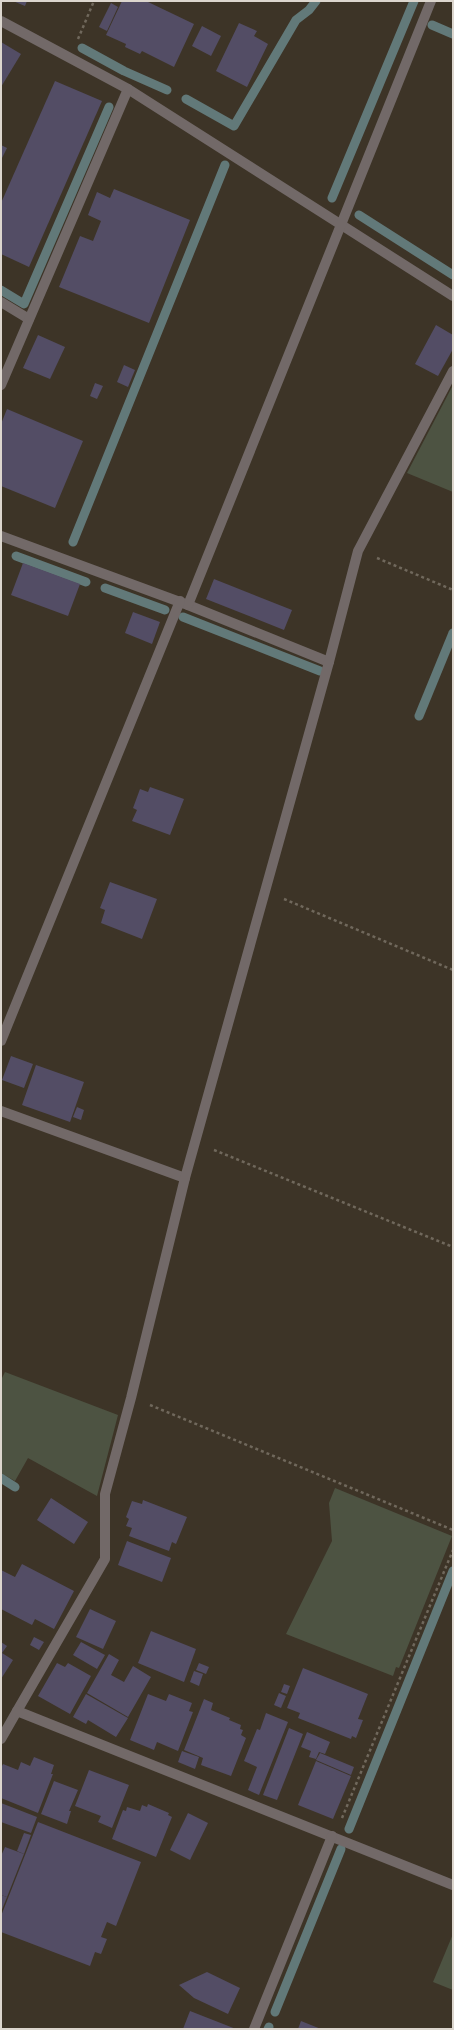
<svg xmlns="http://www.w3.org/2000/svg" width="454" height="2030" font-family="'Alegreya Sans',sans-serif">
	<rect width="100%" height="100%" fill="#3d3427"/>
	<g fill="#4d5342">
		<polygon points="453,385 453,492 407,473"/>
		<polygon points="5,1372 118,1415 97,1496 28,1458 15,1481 1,1473 1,1380"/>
		<polygon points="335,1488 452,1536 399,1668 396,1667 393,1676 286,1634 332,1541 329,1503"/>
		<polygon points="453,1934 453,1990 433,1982"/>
	</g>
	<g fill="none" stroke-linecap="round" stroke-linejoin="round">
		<g stroke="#627979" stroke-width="9">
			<polyline points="432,25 453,34"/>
			<polyline points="82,48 124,71 167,90"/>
			<polyline points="186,99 234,126 296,20 309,10 316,1"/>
			<polyline points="332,198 414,1"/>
			<polyline points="359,215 453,275"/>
			<polyline points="1,290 24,304 109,107"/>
			<polyline points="73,542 225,165"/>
			<polyline points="16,556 86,582"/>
			<polyline points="105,588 165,610"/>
			<polyline points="183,617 320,671"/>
			<polyline points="419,716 453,633"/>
			<polyline points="1,1478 15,1487"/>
			<polyline points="349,1829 453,1571"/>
			<polyline points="275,2012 341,1849"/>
			<polyline points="268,2029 269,2027"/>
		</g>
	</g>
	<g fill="#534d65">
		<polygon points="13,1 27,1 25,6"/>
		<polygon points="122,1 146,1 194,24 174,67 142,51 140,54 125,47 126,44 106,35"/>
		<polygon points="111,3 118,7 107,31 99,27"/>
		<polygon points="239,23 257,31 254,36 268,44 247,87 216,71"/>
		<polygon points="202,26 221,36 211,56 192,46"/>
		<polygon points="1,42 21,54 1,87"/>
		<polygon points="55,81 102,101 29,267 1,254 1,203"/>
		<polygon points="1,145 7,148 1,160"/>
		<polygon points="114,189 190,220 149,323 59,287 80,236 93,241 101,221 88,215 97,192 110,198"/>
		<polygon points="436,325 453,335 453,349 438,376 415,364"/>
		<polygon points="38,335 65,347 50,379 23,368"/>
		<polygon points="124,365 135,370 128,387 117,382"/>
		<polygon points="95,383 103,386 97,399 90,396"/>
		<polygon points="7,409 83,441 55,508 1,486 1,424"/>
		<polygon points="23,563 80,584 68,616 11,595"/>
		<polygon points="214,579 292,610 284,630 206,599"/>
		<polygon points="133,612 160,622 152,644 125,633"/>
		<polygon points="150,787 184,799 170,835 132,821 137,810 133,808 140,789 148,792"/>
		<polygon points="110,882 157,899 142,939 101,923 105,910 100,908"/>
		<polygon points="11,1056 33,1064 24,1088 2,1080"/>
		<polygon points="36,1065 84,1082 70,1122 22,1105"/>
		<polygon points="77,1107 84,1110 81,1120 73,1117"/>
		<polygon points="51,1498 88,1522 74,1544 37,1520"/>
		<polygon points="143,1500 187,1517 176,1544 172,1542 169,1551 129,1536 132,1528 126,1526 129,1519 126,1517 132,1501 142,1504"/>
		<polygon points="127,1541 171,1558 162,1582 118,1565"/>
		<polygon points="22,1564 74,1591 54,1629 35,1619 32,1625 1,1609 1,1570 15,1577"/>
		<polygon points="90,1609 116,1621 103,1649 76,1637"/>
		<polygon points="151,1631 196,1649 184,1682 138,1663"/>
		<polygon points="34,1637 44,1642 39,1650 30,1645"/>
		<polygon points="1,1642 7,1646 2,1653 13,1660 1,1679"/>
		<polygon points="81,1642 105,1655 97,1669 73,1655"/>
		<polygon points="109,1654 119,1660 111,1675 124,1682 133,1666 151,1677 128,1717 87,1693"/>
		<polygon points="57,1663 65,1667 68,1663 91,1676 70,1714 38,1696"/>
		<polygon points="199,1663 209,1667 206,1674 196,1670"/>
		<polygon points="303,1668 368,1694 358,1719 363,1720 356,1738 352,1736 351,1739 298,1718 300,1713 287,1708"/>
		<polygon points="194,1671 203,1674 199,1686 190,1682"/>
		<polygon points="284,1684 290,1686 287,1694 281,1692"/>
		<polygon points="279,1693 286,1696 281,1708 274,1705"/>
		<polygon points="86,1694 128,1718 116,1737 88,1720 86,1724 73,1717"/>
		<polygon points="148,1694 166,1701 169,1694 192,1703 189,1711 193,1712 178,1751 157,1742 154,1750 130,1740"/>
		<polygon points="204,1699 213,1703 211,1710 230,1718 229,1720 241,1725 240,1729 243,1730 241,1735 246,1738 231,1776 201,1765 203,1758 184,1750"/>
		<polygon points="266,1713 288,1722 259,1795 248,1790 257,1767 244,1761 257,1729 260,1730"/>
		<polygon points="289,1728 303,1734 277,1800 263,1795"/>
		<polygon points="307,1732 330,1742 325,1754 319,1752 316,1759 309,1757 311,1751 301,1747"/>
		<polygon points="182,1751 199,1757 195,1769 178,1762"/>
		<polygon points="320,1753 354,1767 351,1775 316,1760"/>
		<polygon points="34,1757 54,1765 51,1774 53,1774 38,1813 1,1798 1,1768 3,1764 18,1770 21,1762 30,1766"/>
		<polygon points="316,1761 351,1776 333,1819 298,1805"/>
		<polygon points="89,1770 129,1785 112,1828 98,1822 101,1816 75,1806"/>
		<polygon points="54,1781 78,1790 69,1811 71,1811 67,1824 41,1814"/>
		<polygon points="1,1803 37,1817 31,1833 1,1822"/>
		<polygon points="148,1804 169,1813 168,1815 172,1817 156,1857 112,1839 123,1810 126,1811 127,1807 140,1811 142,1805 147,1807"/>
		<polygon points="188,1813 208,1823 190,1860 170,1850"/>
		<polygon points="38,1822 141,1862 116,1926 107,1922 101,1937 107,1939 101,1954 95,1952 90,1966 1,1932 1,1916"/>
		<polygon points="24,1833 31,1835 24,1854 17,1851"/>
		<polygon points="5,1847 24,1854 7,1897 1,1895 1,1856"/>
		<polygon points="1,1895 7,1897 1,1912"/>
		<polygon points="207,1972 240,1988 228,2014 194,1998 179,1985"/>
		<polygon points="190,2011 236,2029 183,2029"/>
		<polygon points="301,2021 321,2029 298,2029"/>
	</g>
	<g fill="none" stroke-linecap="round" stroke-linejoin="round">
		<g stroke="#70685c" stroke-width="2.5" stroke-dasharray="3 3" stroke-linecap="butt">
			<polyline points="78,39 94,1"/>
			<polyline points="377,558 453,590"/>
			<polyline points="284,899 453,970"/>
			<polyline points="214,1150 453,1247"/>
			<polyline points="150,1405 453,1530"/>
			<polyline points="342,1818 453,1550"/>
		</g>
		<g stroke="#726968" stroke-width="10">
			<polyline points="1,21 128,89 453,296"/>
			<polyline points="1,302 29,319"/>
			<polyline points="1,385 128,89"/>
			<polyline points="1,536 188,605 329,662"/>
			<polyline points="188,605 431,1"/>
			<polyline points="1,1041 180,601"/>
			<polyline points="1,1111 185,1178"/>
			<polyline points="17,1711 105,1559 105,1494 131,1398 185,1178 329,662 358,551 453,371"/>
			<polyline points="1,1739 17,1711 453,1885"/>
			<polyline points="254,2029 332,1836"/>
		</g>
	</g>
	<rect width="454" height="2030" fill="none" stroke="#dcd6ce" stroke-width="4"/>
</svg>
